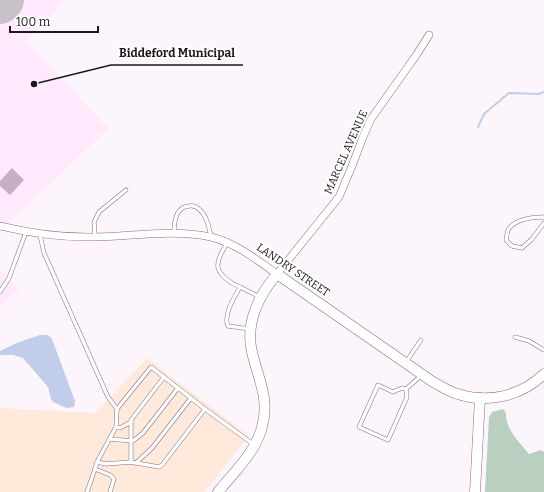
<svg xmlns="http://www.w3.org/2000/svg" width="544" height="492" font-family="Bitter,serif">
	<rect width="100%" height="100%" fill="#fdf5fc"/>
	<g fill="#ffe9fc">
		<polygon points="0,0 65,0 26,41 109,128 0,231"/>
		<polygon points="0,269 19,289 0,307"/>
	</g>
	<polygon fill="#ffe9db" points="147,358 249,436 204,492 0,492 0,408 95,413"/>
	<path fill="#b9d0c1" d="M503,409l3,4c-1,16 14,30 23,41l12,-4 3,2v40h-59l4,-75 3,-5z"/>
	<polygon fill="#c0ceeb" points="40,335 48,335 52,339 75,401 74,407 67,408 53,402 51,399 48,387 23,358 13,355 0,355 0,351 19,342"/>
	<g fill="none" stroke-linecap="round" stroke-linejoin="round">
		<polyline stroke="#c0ceeb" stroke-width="2" points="478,127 484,114 509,93 539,94 544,92"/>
		<polyline stroke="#c9c1c8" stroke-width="40" points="0,4 4,0"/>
	</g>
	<polygon fill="#c5b1c3" points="12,168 24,180 10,195 0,186 0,181"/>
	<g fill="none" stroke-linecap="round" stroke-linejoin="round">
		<g stroke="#816e7f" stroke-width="4.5">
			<g id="lane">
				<path d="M544,217c-11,0 -30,2 -36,13 -1,2 -1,7 -2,10l6,6 10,2 10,-9 12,-16"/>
				<path d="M174,234c0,-11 1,-27 15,-28 4,-1 8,1 11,4 7,6 9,18 11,26"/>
				<polyline points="40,235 44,253 108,397 117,409"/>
				<polyline points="95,237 94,222 99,212 126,190"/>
				<path d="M227,243c-3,6 -9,14 -9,21 -2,10 14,20 22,23"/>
				<polyline points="0,292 9,278 26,232"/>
				<path d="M250,329l-22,-3c-5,-11 6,-28 12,-39l20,10"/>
				<polyline points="515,337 529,341 544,350"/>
				<polyline points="406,362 421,340"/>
				<polyline points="406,389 407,397 388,440 359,427 378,385 393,392 402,388 406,389 422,375"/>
				<polyline points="116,427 120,428 131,422"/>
				<polyline points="109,439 133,441 143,433 178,388"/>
				<polyline points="97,462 116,427 117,409 151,367 205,409"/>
				<polyline points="131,462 131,420 164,377"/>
				<polyline points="136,463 152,448 191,398"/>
				<polyline points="87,492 95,469"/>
				<polyline points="110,492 114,479 110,475 95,469 97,462 106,464 131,462 159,467 162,465 205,409 253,444"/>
			</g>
		</g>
		<g stroke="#816e7f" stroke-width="8">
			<path id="street" d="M0,226c33,8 61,12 96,11 37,-1 79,-8 115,0 25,6 46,23 66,37l62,-77 13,-31 11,-29 8,-18 46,-65 12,-19"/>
		</g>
		<g stroke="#816e7f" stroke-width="11">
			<g id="secondary">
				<path d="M218,492c15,-19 38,-40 44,-65 8,-29 -4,-48 -10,-75 -7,-29 7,-57 25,-78l156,108c8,4 16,10 25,12 30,10 63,2 86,-20"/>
				<polyline points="475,492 480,398"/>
			</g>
		</g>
		<use href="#lane" stroke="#fff" stroke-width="3.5"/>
		<use href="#street" stroke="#fff" stroke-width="7"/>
		<use href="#secondary" stroke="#fff" stroke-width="10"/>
	</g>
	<g text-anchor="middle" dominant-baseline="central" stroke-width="4" stroke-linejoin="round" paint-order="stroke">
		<g font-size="11" fill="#1d161c" stroke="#fff">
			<text transform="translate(346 152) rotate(-66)">MARCEL AVENUE</text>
			<text transform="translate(293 270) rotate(34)">LANDRY STREET</text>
		</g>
	</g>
	<path fill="none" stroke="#1d161c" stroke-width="1.5" d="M34 84L111 65H243"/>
	<circle fill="#1d161c" stroke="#fff" stroke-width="1.5" cx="34" cy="84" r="4"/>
	<g font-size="12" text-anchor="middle" font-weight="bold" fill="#1d161c" stroke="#fff" stroke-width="4" stroke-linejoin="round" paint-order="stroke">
		<text x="177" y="57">Biddeford Municipal</text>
	</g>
	<path d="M10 26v6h88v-6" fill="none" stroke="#1d161c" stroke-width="2"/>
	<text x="16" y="26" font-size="12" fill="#1d161c" stroke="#ffffff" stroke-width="3" paint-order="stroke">100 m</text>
</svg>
